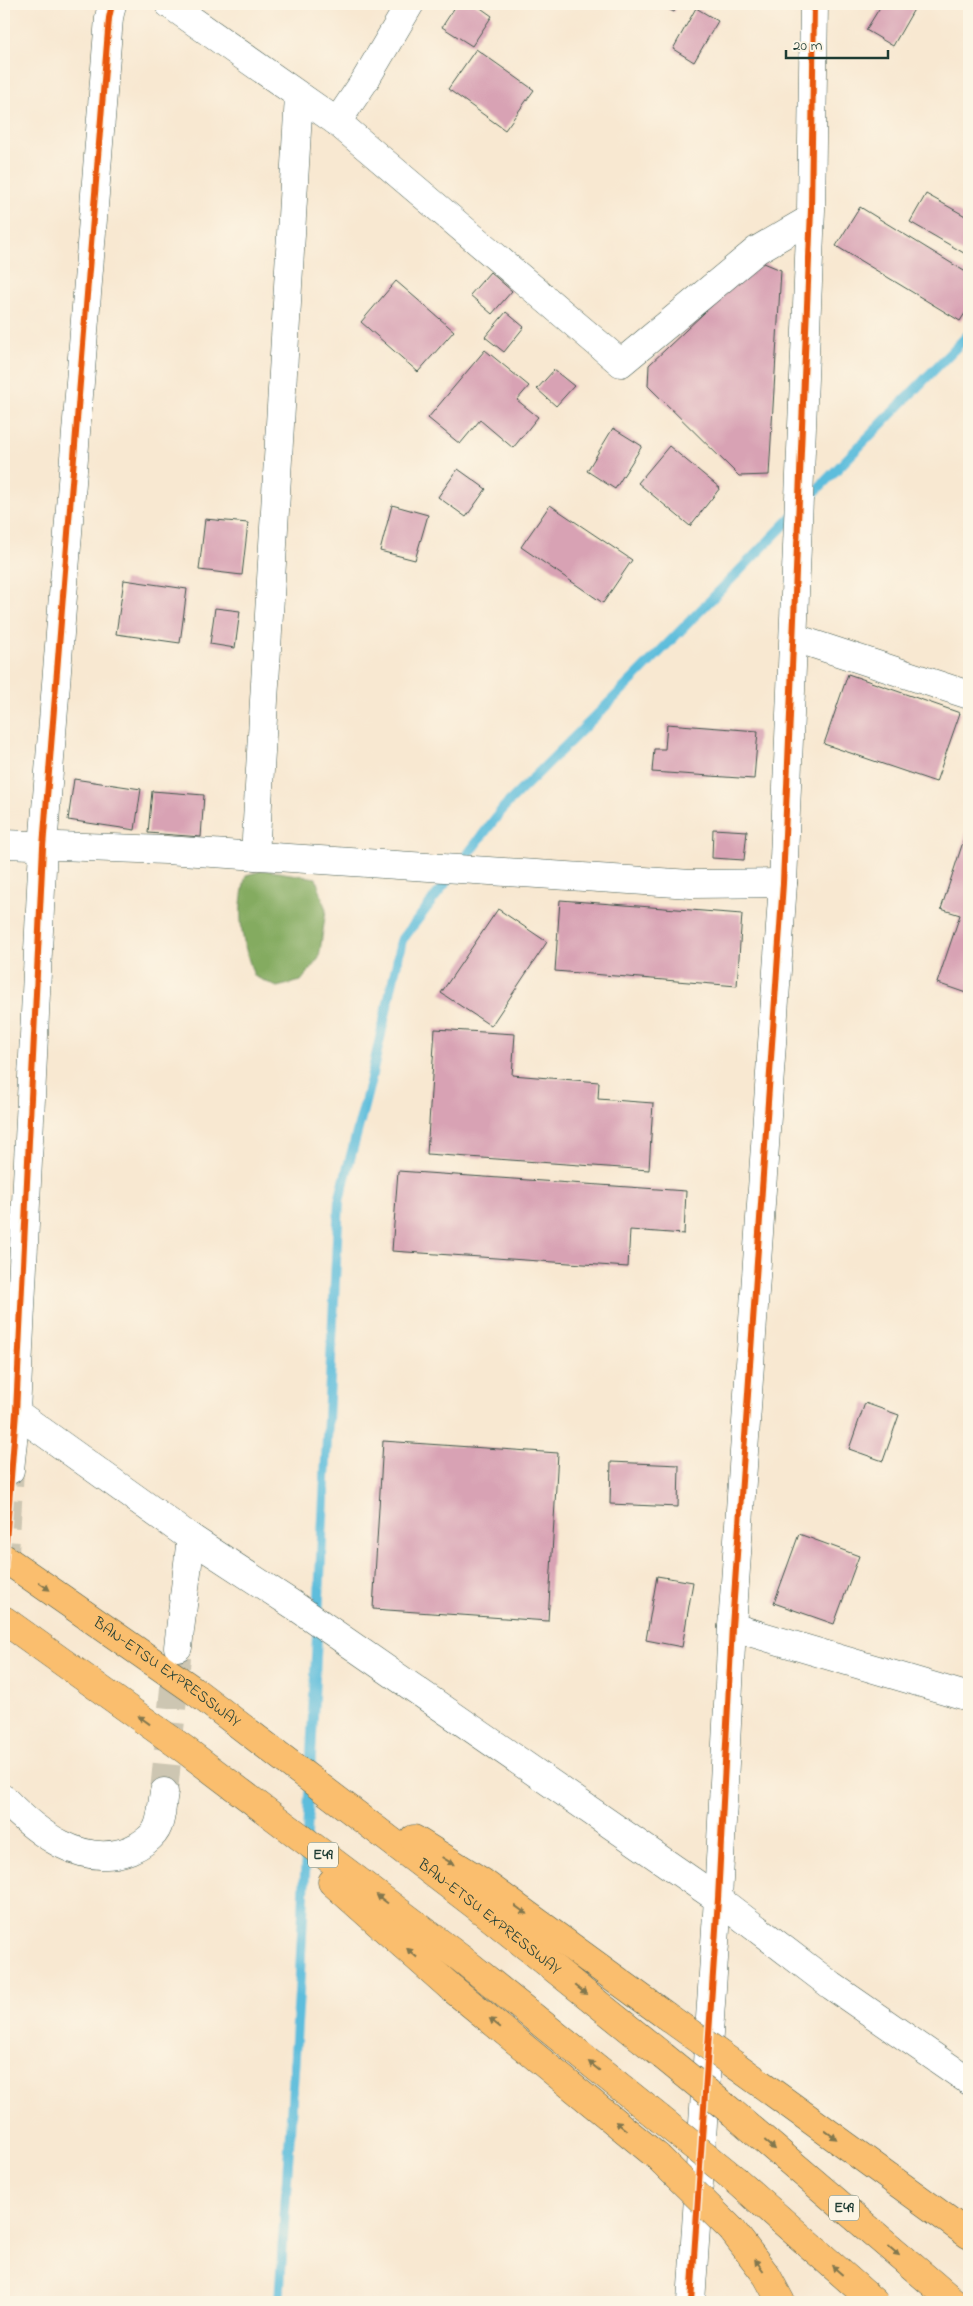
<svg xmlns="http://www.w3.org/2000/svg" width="973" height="2306" font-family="'Indie Flower',sans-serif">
	<rect width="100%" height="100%" fill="#fcf5e5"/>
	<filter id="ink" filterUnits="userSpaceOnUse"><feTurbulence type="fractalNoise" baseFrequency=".02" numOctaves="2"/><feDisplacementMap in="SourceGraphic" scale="10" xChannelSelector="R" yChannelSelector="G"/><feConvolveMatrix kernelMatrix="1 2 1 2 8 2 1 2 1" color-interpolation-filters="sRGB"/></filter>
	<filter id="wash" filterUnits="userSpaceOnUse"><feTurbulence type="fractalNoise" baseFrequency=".0096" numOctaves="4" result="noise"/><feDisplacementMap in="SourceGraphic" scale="20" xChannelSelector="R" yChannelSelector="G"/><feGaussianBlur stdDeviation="1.12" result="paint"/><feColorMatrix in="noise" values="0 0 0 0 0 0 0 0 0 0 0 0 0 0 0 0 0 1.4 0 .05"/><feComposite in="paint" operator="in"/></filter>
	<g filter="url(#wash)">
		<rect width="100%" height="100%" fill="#f8e8d1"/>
		<path fill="#84ab61" stroke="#52744a" d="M265,870l51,8 10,32 -7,48 -18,23 -24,6 -23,-11c-13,-38 -18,-62 -8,-101z"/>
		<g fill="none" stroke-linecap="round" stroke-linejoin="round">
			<g stroke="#5dbddc" stroke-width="10">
				<polyline points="804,503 969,334"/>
				<polyline points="279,2302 299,1993 339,1201 370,1083 402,940 504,807 637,675 793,516"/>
			</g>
		</g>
		<g id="blocks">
			<g fill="#d8a2b4">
				<polygon points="457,4 475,4 492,16 472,46 442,27"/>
				<polygon points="658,4 678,4 674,12"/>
				<polygon points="882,4 917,4 893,46 866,30"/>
				<polygon points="696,8 718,21 694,62 673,49"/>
				<polygon points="476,49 534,90 505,130 448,89"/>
				<polygon points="926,194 969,218 969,256 910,222"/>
				<polygon points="860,207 969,274 969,307 960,321 836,246"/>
				<polygon points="759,261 781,270 769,475 739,476 648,386 649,365"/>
				<polygon points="490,272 512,291 492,314 470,295"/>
				<polygon points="396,281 454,331 418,372 361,322"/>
				<polygon points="506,312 524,327 504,352 485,337"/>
				<polygon points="485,350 529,386 517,400 538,417 513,448 480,420 460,444 428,418"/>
				<polygon points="554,370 574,386 556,406 537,389"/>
				<polygon points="613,428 642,446 615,489 587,471"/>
				<polygon points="669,446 720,488 690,526 638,483"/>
				<polygon points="458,469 486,489 466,517 438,497"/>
				<polygon points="392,505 428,515 415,560 380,551"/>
				<polygon points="550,505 632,560 603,603 521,547"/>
				<polygon points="205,519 248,523 242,575 199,570"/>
				<polygon points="124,580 187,589 180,643 116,634"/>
				<polygon points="215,608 240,611 235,648 210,644"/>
				<polygon points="848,674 960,713 936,782 824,744"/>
				<polygon points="667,724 758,731 754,779 652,772 654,749 665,749"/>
				<polygon points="74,779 141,789 135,830 68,820"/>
				<polygon points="152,791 204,795 201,837 148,833"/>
				<polygon points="969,824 969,994 937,983 960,915 941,909"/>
				<polygon points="713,829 747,831 744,860 712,858"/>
				<polygon points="560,900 742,914 737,986 555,971"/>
				<polygon points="498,909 547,942 491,1026 441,993"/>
				<polygon points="435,1029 515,1034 512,1075 599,1082 598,1099 653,1103 649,1170 427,1154"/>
				<polygon points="398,1171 686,1191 684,1234 630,1230 628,1267 392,1251"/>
				<polygon points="865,1403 899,1415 883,1461 849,1449"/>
				<polygon points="383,1441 558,1453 548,1621 373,1609"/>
				<polygon points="611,1462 679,1465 678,1507 610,1504"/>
				<polygon points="799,1534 859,1556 834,1624 774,1603"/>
				<polygon points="657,1576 693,1582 682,1647 646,1640"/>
			</g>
		</g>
	</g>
	<g filter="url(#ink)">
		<use href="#blocks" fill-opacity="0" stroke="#40574c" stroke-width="1"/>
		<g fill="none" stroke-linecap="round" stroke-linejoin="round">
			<g stroke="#cdc6b2" stroke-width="28" stroke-dasharray="28 14" stroke-linecap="butt">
				<polyline points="4,1569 10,1470"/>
				<polyline points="164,1792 177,1657"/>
			</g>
			<g stroke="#40574c" stroke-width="29">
				<g id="minor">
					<polyline points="169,4 337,122 621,363 757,250 810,219"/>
					<polyline points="337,122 364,82 410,4"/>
					<polyline points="795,638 969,695"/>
					<polyline points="4,844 166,850 691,884 783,883"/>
					<polyline points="255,856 299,96"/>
					<polyline points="4,1404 191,1538 295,1606 718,1899 832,1986 969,2081"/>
					<polyline points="10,1470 16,1412 43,847 109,18 112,4"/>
					<polyline points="732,1627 969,1697"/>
					<polyline points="178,1647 191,1538"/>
					<path d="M4,1799c32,33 78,70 126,51 10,-4 24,-13 28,-24 4,-10 4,-24 6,-34"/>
				</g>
			</g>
			<g stroke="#40574c" stroke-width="29">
				<polyline id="tertiary" points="691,2302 718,1899 732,1627 783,883 811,210 814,4"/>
			</g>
			<g stroke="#40574c" stroke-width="29">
				<g id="motorway">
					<path id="s1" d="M4,1558l188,131 283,216 188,151"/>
					<polyline points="4,1620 184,1749 463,1960 659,2118"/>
					<polyline points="414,1839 481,1881 665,2015"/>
					<polyline points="332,1882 449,1986 658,2157"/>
					<polyline points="735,2065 969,2235"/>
					<polyline points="733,2113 954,2302"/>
					<polyline points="737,2181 874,2302"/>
					<polyline points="732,2230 767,2276 781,2302"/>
				</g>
			</g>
			<use href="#minor" stroke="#fff" stroke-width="28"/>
			<use href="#tertiary" stroke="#fff" stroke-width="28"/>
			<use href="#motorway" stroke="#fabe6e" stroke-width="28"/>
			<g stroke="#40574c" stroke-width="29" stroke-linecap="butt">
				<g id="motorway-bridge">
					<polyline points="665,2015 735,2065"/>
					<polyline points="663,2056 733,2113"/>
					<polyline points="659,2118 737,2181"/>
					<polyline points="658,2157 732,2230"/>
				</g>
			</g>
			<use href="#motorway-bridge" stroke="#fabe6e" stroke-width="28"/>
			<g stroke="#fcf5e5" stroke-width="9">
				<g id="cycleway">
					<polyline points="4,1569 16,1412 43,847 109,18 112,4"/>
					<polyline points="691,2302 718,1899 732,1627 783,883 811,210 814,4"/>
				</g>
			</g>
			<use href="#cycleway" stroke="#e8590c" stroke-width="6"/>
		</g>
		<defs><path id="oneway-solid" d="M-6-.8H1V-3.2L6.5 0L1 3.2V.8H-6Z" transform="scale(1.25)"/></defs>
		<g fill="#82774e">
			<use href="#oneway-solid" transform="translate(44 1586) rotate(35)"/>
			<use href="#oneway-solid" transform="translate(144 1720) rotate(-144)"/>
			<use href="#oneway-solid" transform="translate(448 1861) rotate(32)"/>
			<use href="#oneway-solid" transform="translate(382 1899) rotate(-143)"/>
			<use href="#oneway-solid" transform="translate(521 1910) rotate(36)"/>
			<use href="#oneway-solid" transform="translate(412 1953) rotate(-138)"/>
			<use href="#oneway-solid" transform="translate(581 1990) rotate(39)"/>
			<use href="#oneway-solid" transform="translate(495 2023) rotate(-141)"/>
			<use href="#oneway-solid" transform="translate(594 2066) rotate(-141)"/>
			<use href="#oneway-solid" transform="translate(621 2126) rotate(-141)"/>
			<use href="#oneway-solid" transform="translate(831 2135) rotate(36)"/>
			<use href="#oneway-solid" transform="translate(770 2145) rotate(41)"/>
			<use href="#oneway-solid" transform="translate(894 2251) rotate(41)"/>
			<use href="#oneway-solid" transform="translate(759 2265) rotate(-127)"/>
			<use href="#oneway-solid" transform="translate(837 2270) rotate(-139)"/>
		</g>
	</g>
	<g text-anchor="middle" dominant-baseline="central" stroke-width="4" stroke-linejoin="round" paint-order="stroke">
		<g fill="#fcf5e5" stroke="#617469" stroke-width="1">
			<rect x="308" y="1842.5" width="30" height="25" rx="4"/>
			<rect x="829" y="2195.5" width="30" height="25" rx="4"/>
		</g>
		<g font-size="15" font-weight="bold" fill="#1f3d34">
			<text x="323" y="1855">E49</text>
			<text x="844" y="2208">E49</text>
		</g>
		<g font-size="16" fill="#1f3d34" stroke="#fcf5e5">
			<text stroke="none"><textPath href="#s1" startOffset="199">BAN-ETSU EXPRESSWAY</textPath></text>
			<text stroke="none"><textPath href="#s1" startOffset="604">BAN-ETSU EXPRESSWAY</textPath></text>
		</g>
	</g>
	<rect width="973" height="2306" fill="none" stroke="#fcf5e5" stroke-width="20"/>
	<path d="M786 50v8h102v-8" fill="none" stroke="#1f3d34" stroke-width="2.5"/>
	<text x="793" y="50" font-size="15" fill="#1f3d34" stroke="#fcf5e5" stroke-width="4" paint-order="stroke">20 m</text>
</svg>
